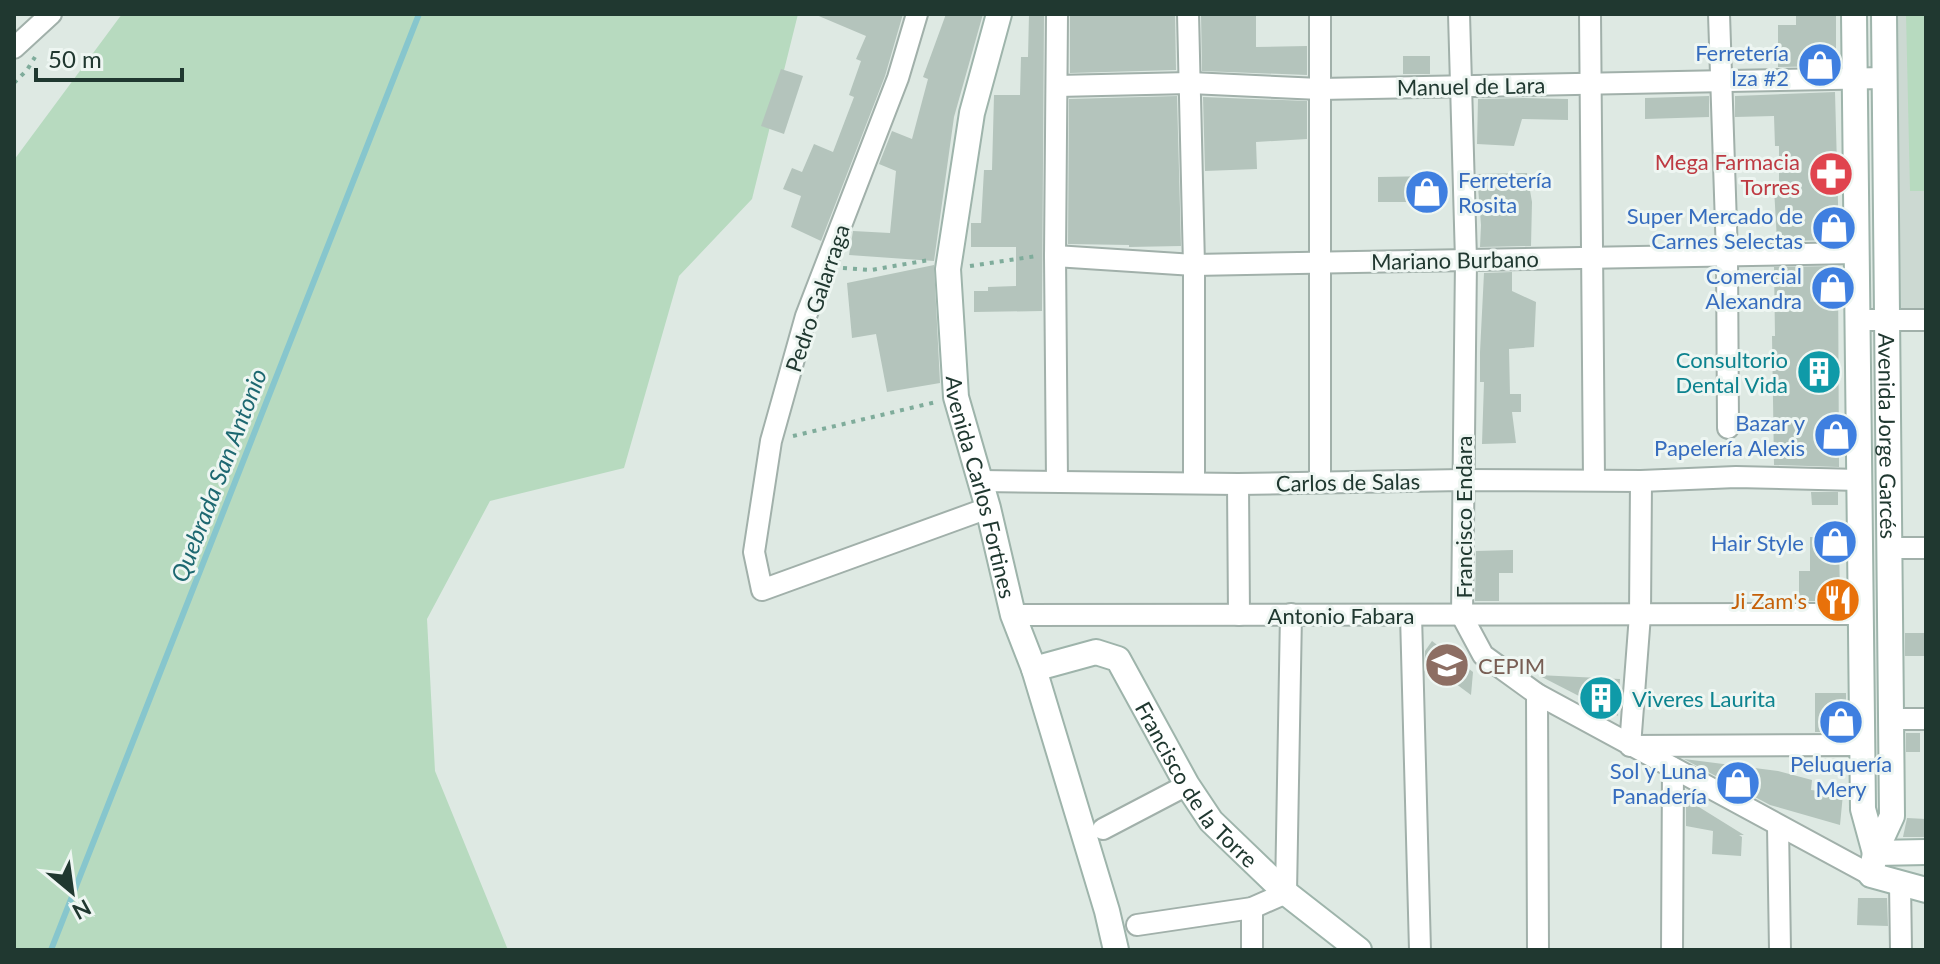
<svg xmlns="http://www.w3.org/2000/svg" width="1940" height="964" font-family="Lato,sans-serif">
	<rect width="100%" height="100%" fill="#dee9e3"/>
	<polygon fill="#ccd9d2" points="1895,14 1926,14 1926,311 1897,311"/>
	<g fill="#b7dabf">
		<polygon points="122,14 798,14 752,199 679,276 624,468 490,501 427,619 435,771 508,950 14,950 14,160"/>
		<polygon points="1906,14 1926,14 1926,191 1910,191"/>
	</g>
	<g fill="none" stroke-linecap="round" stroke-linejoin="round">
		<polyline stroke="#87c6cd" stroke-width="6" points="51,950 419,14"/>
	</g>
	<g fill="#b4c4bc">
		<polygon points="814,14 903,14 885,76 821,241 791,227 801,196 783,189 792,168 802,172 814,144 833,152 854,97 849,95 861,61 856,59 866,36"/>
		<polygon points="946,14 983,14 954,117 934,261 849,255 853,231 890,233 896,171 879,164 892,131 912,139 928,79 923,77"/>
		<polygon points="1029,14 1044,14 1042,311 974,312 974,291 988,291 988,287 1016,286 1016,247 971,247 971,223 981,223 984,170 992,170 994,95 1020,95 1021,57 1028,57"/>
		<polygon points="1070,14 1175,14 1176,70 1070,73"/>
		<polygon points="1201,14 1256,14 1256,47 1307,46 1307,75 1202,71"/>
		<polygon points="1796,14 1836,14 1836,66 1778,67 1778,25 1796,25"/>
		<rect x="1403" y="56" width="27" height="18"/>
		<polygon points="781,69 803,76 784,134 761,126"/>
		<polygon points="1835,92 1839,240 1777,241 1774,188 1779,188 1779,146 1775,146 1774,116 1735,117 1735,96"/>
		<polygon points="1177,96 1181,246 1129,247 1129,245 1068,244 1069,99"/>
		<polygon points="1709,96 1709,117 1645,119 1645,98"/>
		<polygon points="1203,97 1307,101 1307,139 1256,142 1257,169 1205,171"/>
		<polygon points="1524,98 1568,99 1568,120 1522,119 1514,146 1477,144 1478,99"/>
		<polygon points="1527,173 1532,202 1531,246 1480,247 1481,225 1477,174"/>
		<polygon points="1433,176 1433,202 1378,202 1378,177"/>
		<polygon points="934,265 940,383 887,392 876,334 852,338 847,283"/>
		<polygon points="1838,266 1839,467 1774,465 1772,336 1775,336 1774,267"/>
		<polygon points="1512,272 1512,291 1536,302 1534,347 1509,349 1510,394 1521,394 1521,412 1512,412 1516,443 1482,444 1484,382 1480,382 1480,352 1484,273"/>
		<polygon points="1811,492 1838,492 1838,505 1812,505"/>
		<polygon points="1810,537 1839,537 1840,601 1799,601 1799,571 1810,571"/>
		<polygon points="1513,550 1513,573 1499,573 1499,601 1475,601 1476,551"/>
		<rect x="1905" y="633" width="21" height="23"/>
		<polygon points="1432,641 1473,672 1471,695 1425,661 1425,651"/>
		<polygon points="1538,675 1620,679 1618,716"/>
		<rect x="1815" y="693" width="31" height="39"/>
		<rect x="1906" y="733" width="14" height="19"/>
		<polygon points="1684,759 1778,771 1812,780 1811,790 1843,794 1840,825 1770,805"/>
		<polygon points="1686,799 1744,835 1739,835 1742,837 1741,856 1712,854 1713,831 1686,826"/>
		<polygon points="1907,818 1926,819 1926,837 1903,837"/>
		<polygon points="1858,898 1887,898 1888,926 1857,925"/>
	</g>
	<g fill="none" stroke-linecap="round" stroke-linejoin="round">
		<g stroke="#a1b0aa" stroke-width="24">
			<g id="street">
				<polyline points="917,14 898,78 806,316 771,441 754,552 762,590 988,508"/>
				<polyline points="1057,14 1055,256 1057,481"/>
				<polyline points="1188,14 1194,265 1194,483"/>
				<polyline points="1320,14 1320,482"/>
				<polyline points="1459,14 1466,260 1462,616 1483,655 1537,694 1871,875"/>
				<polyline points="1590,14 1594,480"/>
				<polyline points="1719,14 1727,255 1728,428"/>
				<polyline points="14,48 51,14"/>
				<polyline points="1057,86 1190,83 1320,89 1885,78"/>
				<polyline points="1055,256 1194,265 1856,253"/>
				<polyline points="1858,320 1926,320"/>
				<polyline points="981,481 1238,484 1462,480 1641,481 1736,477 1859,480"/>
				<polyline points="1641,481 1640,615 1630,746 1862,745"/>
				<polyline points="1238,484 1239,615"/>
				<polyline points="1890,548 1926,548"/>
				<polyline points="1013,615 1861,614"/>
				<polyline points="1411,615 1420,950"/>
				<polyline points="1537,694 1538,950"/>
				<polyline points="1890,719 1926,719"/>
				<polyline points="1778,826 1780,950"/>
				<polyline points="1103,829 1187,785"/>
				<polyline points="1900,883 1901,950"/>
				<polyline points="1137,925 1252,908 1286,893 1291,614"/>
				<polyline points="1252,950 1252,908"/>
				<polyline points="1672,950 1673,768"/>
			</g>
		</g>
		<g stroke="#9eb4ab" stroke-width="28">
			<g id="secondary">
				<path id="s1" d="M999,14l-27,99 -24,156 8,128 32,111 25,107 21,54 73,242 9,39"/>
				<polyline points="1854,14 1863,809 1875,853"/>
				<path id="s2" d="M1884,14l8,802 -17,37 -4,22 55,15"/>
				<path id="s3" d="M1034,669l62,-17 22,7 69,126 24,36 75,72 73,57"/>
				<polyline points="1875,853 1926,852"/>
			</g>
		</g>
		<g stroke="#7fac9b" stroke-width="4" stroke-dasharray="4 6" stroke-linecap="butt">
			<polyline points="14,83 27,70 35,57"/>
			<polyline points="970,266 1037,256"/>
			<polyline points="843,268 871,270 929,260"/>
			<polyline points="793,436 936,402"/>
		</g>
		<use href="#street" stroke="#fff" stroke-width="20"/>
		<use href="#secondary" stroke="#fff" stroke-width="24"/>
	</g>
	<defs>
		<g id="shop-disc" transform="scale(2.3)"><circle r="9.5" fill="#3f7fe0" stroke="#eef6f2"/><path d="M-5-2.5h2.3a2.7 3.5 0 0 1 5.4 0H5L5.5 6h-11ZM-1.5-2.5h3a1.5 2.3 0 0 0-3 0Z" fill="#fff"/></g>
		<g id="pharmacy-disc" transform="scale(2.3)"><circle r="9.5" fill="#e0444e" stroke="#eef6f2"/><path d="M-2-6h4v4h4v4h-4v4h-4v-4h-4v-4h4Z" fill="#fff"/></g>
		<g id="building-disc" transform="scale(2.3)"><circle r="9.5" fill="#0f9aa8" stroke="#eef6f2"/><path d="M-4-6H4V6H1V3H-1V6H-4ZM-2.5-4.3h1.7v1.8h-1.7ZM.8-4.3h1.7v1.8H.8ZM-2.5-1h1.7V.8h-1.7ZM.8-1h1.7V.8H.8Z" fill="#fff"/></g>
		<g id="restaurant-disc" transform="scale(2.3)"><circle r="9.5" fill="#e8710a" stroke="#eef6f2"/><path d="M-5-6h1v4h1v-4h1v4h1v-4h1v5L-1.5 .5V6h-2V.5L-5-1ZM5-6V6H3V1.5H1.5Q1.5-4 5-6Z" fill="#fff"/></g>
		<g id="school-disc" transform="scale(2.3)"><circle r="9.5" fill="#8d6e63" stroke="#eef6f2"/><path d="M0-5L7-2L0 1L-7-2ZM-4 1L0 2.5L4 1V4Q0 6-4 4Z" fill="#fff"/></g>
	</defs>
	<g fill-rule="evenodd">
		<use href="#shop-disc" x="1820" y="65"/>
		<use href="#pharmacy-disc" x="1831" y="174"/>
		<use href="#shop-disc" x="1427" y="192"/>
		<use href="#shop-disc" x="1834" y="228"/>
		<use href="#shop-disc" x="1833" y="288"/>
		<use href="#building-disc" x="1819" y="372"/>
		<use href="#shop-disc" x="1836" y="435"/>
		<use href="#shop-disc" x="1835" y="542"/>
		<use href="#restaurant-disc" x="1838" y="600"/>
		<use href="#school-disc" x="1447" y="665"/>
		<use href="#building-disc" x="1601" y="698"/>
		<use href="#shop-disc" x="1841" y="722"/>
		<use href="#shop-disc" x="1738" y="783"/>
	</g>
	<g text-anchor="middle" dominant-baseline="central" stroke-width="6" stroke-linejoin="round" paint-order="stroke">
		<g font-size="22" fill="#366cbe" stroke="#eef6f2" text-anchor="end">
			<text x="1789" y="52">Ferretería<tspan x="1789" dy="25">Iza #2</tspan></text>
			<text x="1458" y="179" text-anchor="start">Ferretería<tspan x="1458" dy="25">Rosita</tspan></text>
			<text x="1803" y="215">Super Mercado de<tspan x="1803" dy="25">Carnes Selectas</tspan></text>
			<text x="1802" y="275">Comercial<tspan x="1802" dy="25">Alexandra</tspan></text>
			<text x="1805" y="422">Bazar y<tspan x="1805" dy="25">Papelería Alexis</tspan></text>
			<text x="1804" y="542">Hair Style</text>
			<text x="1841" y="763" text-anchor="middle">Peluquería<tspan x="1841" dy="25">Mery</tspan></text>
			<text x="1707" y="770">Sol y Luna<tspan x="1707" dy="25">Panadería</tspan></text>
		</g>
		<g font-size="22" fill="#203830" stroke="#eef6f2">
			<text transform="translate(1471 86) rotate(-1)">Manuel de Lara</text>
			<text transform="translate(1455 260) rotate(-1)">Mariano Burbano</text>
			<text transform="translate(817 298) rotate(-71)">Pedro Galarraga</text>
			<text stroke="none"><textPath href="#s2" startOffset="422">Avenida Jorge Garcés</textPath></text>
			<text transform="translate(1348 482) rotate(-1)">Carlos de Salas</text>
			<text stroke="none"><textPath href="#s1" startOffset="482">Avenida Carlos Fortines</textPath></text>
			<text transform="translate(1463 517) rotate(-90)">Francisco Endara</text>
			<text x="1341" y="615">Antonio Fabara</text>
			<text stroke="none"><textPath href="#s3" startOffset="236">Francisco de la Torre</textPath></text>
		</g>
		<g font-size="22" fill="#be3a42" stroke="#eef6f2" text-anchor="end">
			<text x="1800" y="161">Mega Farmacia<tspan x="1800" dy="25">Torres</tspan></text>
		</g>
		<g font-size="22" fill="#0d838f" stroke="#eef6f2" text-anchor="end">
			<text x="1788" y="359">Consultorio<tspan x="1788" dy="25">Dental Vida</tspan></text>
			<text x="1632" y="698" text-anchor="start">Viveres Laurita</text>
		</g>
		<g font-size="22" fill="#c56008" stroke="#eef6f2" text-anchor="end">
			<text x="1807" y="600">Ji Zam's</text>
		</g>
		<g font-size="22" fill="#785e54" stroke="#eef6f2" text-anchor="start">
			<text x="1478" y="665">CEPIM</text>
		</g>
		<g font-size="24" font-style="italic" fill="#1d6871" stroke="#eef6f2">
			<text transform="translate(218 475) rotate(-69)">Quebrada San Antonio</text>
		</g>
	</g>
	<rect width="1940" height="964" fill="none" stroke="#203830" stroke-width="32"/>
	<g transform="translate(72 892) rotate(151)" stroke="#eef6f2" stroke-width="6" paint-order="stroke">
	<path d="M0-6L14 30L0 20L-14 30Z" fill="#203830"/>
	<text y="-12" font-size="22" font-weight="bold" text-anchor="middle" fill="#203830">N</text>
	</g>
	<path d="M36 68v12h146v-12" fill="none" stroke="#203830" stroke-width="4"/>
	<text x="48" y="68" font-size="24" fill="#203830" stroke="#eef6f2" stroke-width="6" paint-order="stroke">50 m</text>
</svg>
